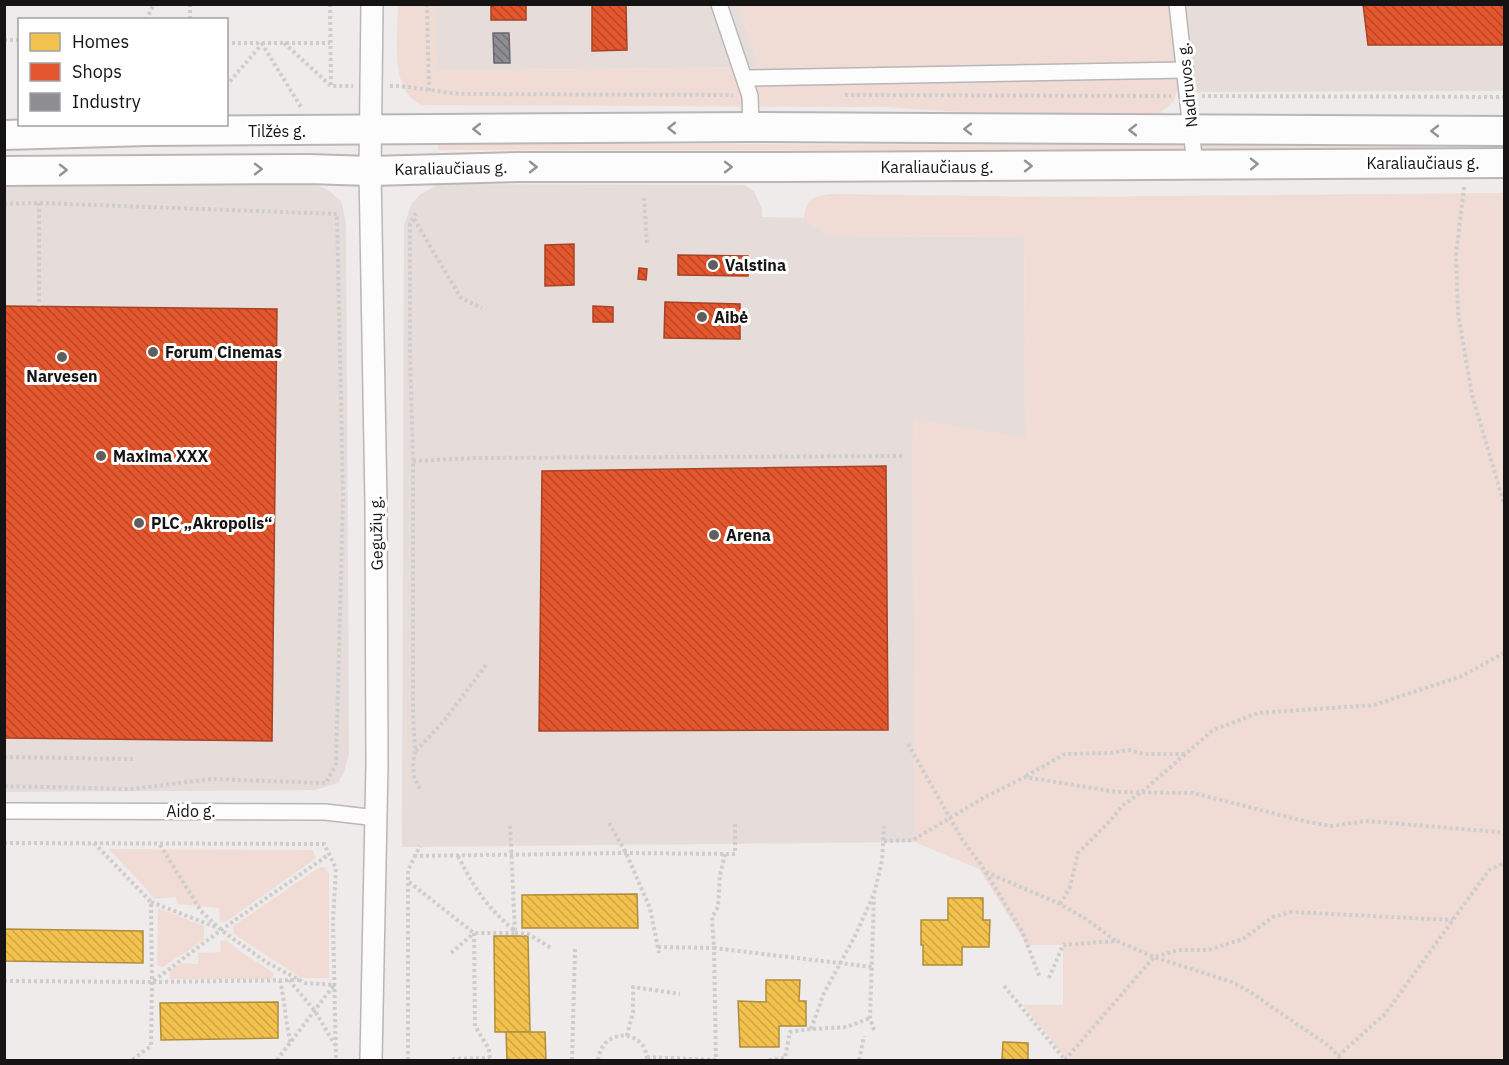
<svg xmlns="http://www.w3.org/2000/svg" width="1509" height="1065" font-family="'IBM Plex Sans',sans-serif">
	<defs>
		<pattern id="homes-back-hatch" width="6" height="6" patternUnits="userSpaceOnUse" patternTransform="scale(1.5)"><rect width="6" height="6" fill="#f2c14e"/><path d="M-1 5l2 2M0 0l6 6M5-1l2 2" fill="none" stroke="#cfa543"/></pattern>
		<pattern id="shops-back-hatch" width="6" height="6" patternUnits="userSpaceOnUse" patternTransform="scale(1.5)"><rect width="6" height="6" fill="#e4572e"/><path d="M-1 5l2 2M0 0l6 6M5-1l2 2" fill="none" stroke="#b84726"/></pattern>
		<pattern id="industry-back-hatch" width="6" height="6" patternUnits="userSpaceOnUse" patternTransform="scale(1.5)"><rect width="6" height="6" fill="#8d8d92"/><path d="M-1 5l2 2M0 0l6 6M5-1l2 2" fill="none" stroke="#727276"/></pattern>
	</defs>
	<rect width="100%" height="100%" fill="#eeebea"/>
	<g fill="#e6ddda">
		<polygon points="436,5 738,5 759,67 436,71"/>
		<polygon points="1177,5 1504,5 1504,91 1188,92"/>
		<polygon points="298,182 317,185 328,190 341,201 346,222 349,754 344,772 338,783 315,790 5,792 4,183"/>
		<polygon points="439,184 744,185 754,191 762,209 762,217 804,218 829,236 1024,237 1026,438 913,420 915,842 402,847 404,225 412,203 421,194"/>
	</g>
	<g fill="#f0dcd5">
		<path d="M398,5h38l1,66 322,-4 -21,-62h431l9,82 -4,14 -16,14 -106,3 -168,-11 -462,-2c-5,-3 -11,-6 -15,-12 -15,-21 -9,-63 -9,-88z"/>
		<polygon points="438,144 1423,145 1427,149 1425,151 438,150"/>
		<path d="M1504,193v867h-437l-44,-55h40v-60h-36l-48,-76 -64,-27 -2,-422 113,17 -2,-200 -195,-1 -25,-18c1,-19 10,-22 27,-24l224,3z"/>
		<polygon points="109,849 313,850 316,858 227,921 220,922 219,908 177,904 176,897 155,899"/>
		<polygon points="320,867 324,867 329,873 329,978 301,978 234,934 233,926"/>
		<polygon points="158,908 204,926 204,940 163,967 157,965"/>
		<polygon points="226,940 241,952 274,973 272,979 170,979 170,970 181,963 198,964 198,953 221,952 220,941"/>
	</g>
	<g fill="url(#homes-back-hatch)" stroke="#b08d3c" stroke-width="1.5">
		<polygon points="637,894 638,928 522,928 522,895"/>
		<polygon points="948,898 983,898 983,920 990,920 989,947 962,947 962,965 923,965 923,945 921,945 921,920 948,920"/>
		<polygon points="4,929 143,931 143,963 4,961"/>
		<polygon points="494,936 528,936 530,1032 495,1032"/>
		<polygon points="766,980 800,980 799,1001 806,1001 806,1026 779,1026 779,1047 740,1047 738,1001 766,1002"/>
		<polygon points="278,1002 278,1038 161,1040 160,1003"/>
		<polygon points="506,1032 545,1032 546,1060 507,1060"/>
		<polygon points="1003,1042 1028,1043 1028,1060 1002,1060"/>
	</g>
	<g fill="url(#shops-back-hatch)" stroke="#a64326" stroke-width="1.5">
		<rect x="491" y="4" width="35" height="16"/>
		<polygon points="592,4 626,4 627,50 592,51"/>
		<polygon points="1363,4 1504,4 1504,45 1368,45"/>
		<polygon points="574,244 574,285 545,286 545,245"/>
		<polygon points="678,255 748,256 748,276 678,275"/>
		<polygon points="639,268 647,269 646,280 638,279"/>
		<polygon points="665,302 740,304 740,339 664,338"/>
		<polygon points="4,306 277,309 272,741 4,738"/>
		<polygon points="593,306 613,307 613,322 593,322"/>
		<polygon points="886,466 888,730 539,731 542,471"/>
	</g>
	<polygon fill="url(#industry-back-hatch)" stroke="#69686c" stroke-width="1.5" points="493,33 509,33 510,63 494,63"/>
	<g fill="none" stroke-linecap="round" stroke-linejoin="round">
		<g stroke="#b9b6b6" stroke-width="18">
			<g id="street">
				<polyline points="719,4 750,96 751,127"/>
				<polyline points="1177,4 1195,165"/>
				<polyline points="745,78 1186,70"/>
				<polyline points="4,811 325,812 377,818"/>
			</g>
		</g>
		<g stroke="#b9b6b6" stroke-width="24">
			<polyline id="secondary" points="371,1060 377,764 376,503 370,171 372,4"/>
		</g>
		<g stroke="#b9b6b6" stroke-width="32">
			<g id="highway">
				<polyline points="4,135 147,131 751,127 1504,131"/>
				<polyline points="4,171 309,169 370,171 518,167 780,167 1504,163"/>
			</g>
		</g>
		<g stroke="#cecdcd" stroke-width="4" stroke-dasharray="3 3" stroke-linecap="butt">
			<polyline points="190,4 190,20"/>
			<polyline points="330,4 331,85"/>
			<polyline points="427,4 429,91"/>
			<polyline points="146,20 154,4"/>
			<polyline points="4,40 20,40"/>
			<polyline points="226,43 330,43"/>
			<polyline points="284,43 331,86 353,86"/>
			<polyline points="226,86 262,44 301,107"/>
			<path d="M390,86c24,0 47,6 72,8l271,1"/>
			<polyline points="845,95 1171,96"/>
			<polyline points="1202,96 1504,97"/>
			<polyline points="1464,187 1456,255 1458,313 1472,395 1504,504"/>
			<polyline points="644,198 647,245"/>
			<polyline points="39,203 39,306"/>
			<polyline points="4,204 39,203 337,214 343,498 336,764 326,783 211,779 132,789 4,786"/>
			<polyline points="416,213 410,224 410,350 413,461 413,712 415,751 413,763 414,776 421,792"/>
			<polyline points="414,219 461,298 482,308"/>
			<polyline points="413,461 474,458 904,456"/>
			<polyline points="908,744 963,841 980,863 1023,933 1040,978"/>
			<polyline points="416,751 444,721 486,665"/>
			<polyline points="4,757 134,759"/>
			<polyline points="1026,776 1065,754 1110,753 1128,750 1144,754 1186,754"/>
			<polyline points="609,823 626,853 650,908 659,953"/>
			<polyline points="884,841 913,840 983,798 1025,777 1117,792 1193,793 1308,822 1332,826 1365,821 1498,832 1504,834"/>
			<polyline points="4,843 324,844 336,868 333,922 336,1060"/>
			<polyline points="94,843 151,902 152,982 151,1046 132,1060"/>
			<polyline points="160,845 201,911 221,930 266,962 305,983 335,985"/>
			<polyline points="725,854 720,875 718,907 712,917 714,948 872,967"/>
			<polyline points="414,856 626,853 735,854 735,824"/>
			<path d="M458,856c15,30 29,52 56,74"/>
			<polyline points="986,872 1060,904 1086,919 1116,941"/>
			<polyline points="409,882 474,933 515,933 510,823"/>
			<polyline points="151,902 218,928"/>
			<polyline points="1060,904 1070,887 1078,853 1110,821 1122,806 1143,791 1213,730 1258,713 1374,705 1462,676 1504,653"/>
			<polyline points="474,933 475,1026 489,1049 490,1060"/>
			<polyline points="515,933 528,934 551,948"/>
			<polyline points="451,953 473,934"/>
			<polyline points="1049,978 1063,945 1117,941 1154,957 1232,982 1250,992 1329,1046 1342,1060"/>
			<path d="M280,980c5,21 5,42 11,63"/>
			<polyline points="289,980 315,1011 335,1045"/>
			<polyline points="4,981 152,982 221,930 328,855"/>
			<polyline points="153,982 299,980"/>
			<polyline points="1004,986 1065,1060"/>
			<polyline points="811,1029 824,993 855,936 874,894 882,861 884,826"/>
			<polyline points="874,1030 870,1018 874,897"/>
			<polyline points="627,1036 633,1012 633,987 680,994"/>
			<polyline points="1338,1056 1385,1014 1489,870 1504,863"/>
			<polyline points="647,1057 716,1060 714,948 658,947"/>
			<polyline points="452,1059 490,1058"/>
			<polyline points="277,1060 334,985"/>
			<polyline points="408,1060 408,870 420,846"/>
			<polyline points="572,1060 575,949"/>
			<path d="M598,1060c4,-33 48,-32 49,0"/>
			<polyline points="769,1060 785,1058 790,1032 811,1029 847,1027 870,1018"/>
			<polyline points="859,1060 864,1036"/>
			<polyline points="1065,1060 1154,957 1179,950 1208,950 1243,939 1273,917 1291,912 1453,920"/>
		</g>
		<use href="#street" stroke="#fcfcfc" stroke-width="15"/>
		<use href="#secondary" stroke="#fcfcfc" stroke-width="21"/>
		<use href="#highway" stroke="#fcfcfc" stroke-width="28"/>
	</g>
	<defs><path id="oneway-chevron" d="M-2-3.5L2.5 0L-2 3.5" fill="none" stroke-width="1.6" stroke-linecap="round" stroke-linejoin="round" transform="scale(1.5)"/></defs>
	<g stroke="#949393">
		<use href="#oneway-chevron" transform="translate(672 128) rotate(180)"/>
		<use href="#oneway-chevron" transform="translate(477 129) rotate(180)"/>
		<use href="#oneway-chevron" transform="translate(968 129) rotate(-180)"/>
		<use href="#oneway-chevron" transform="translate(1133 130) rotate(-180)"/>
		<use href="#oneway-chevron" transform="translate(1435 131) rotate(180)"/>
		<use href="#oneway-chevron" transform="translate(1254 164) rotate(-1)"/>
		<use href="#oneway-chevron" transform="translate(1028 166)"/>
		<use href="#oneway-chevron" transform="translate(533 167)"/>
		<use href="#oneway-chevron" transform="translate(728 167)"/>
		<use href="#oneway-chevron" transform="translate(258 169)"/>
		<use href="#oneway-chevron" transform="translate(63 170)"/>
	</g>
	<g fill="#615f5e" stroke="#fff" stroke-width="2">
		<circle cx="713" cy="265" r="6"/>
		<circle cx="702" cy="317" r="6"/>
		<circle cx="153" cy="352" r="6"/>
		<circle cx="62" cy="357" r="6"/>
		<circle cx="101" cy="456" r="6"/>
		<circle cx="139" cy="523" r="6"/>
		<circle cx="714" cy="535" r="6"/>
	</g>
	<g text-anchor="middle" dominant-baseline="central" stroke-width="6" stroke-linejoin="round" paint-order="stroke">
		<g font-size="16" fill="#151313" stroke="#fff">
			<text transform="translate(1187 85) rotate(-96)">Nadruvos g.</text>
			<text x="277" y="131">Tilžės g.</text>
			<text x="1423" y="163">Karaliaučiaus g.</text>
			<text x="937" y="167">Karaliaučiaus g.</text>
			<text transform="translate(451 168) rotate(-1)">Karaliaučiaus g.</text>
			<text transform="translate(376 533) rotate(-91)">Gegužių g.</text>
			<text x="191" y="811">Aido g.</text>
		</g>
		<g font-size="16" font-weight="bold" fill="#151313" stroke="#fff" text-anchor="start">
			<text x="725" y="265">Valstina</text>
			<text x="714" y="317">Aibė</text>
			<text x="165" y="352">Forum Cinemas</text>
			<text x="62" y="376" text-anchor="middle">Narvesen</text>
			<text x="113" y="456">Maxima XXX</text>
			<text x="151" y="523">PLC „Akropolis“</text>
			<text x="726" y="535">Arena</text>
		</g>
	</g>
	<rect width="1509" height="1065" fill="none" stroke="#151313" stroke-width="12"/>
	<rect x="18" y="18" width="210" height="108" fill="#ffffff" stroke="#a1a1a1" stroke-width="1.5"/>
	<rect x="30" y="33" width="30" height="18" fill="#f2c14e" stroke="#a1a1a1" stroke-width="1.5"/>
	<text x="72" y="48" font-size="18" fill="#151313">Homes</text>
	<rect x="30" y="63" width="30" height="18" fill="#e4572e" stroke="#a1a1a1" stroke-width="1.5"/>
	<text x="72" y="78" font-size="18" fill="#151313">Shops</text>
	<rect x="30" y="93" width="30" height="18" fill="#8d8d92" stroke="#a1a1a1" stroke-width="1.5"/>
	<text x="72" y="108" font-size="18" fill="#151313">Industry</text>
</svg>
